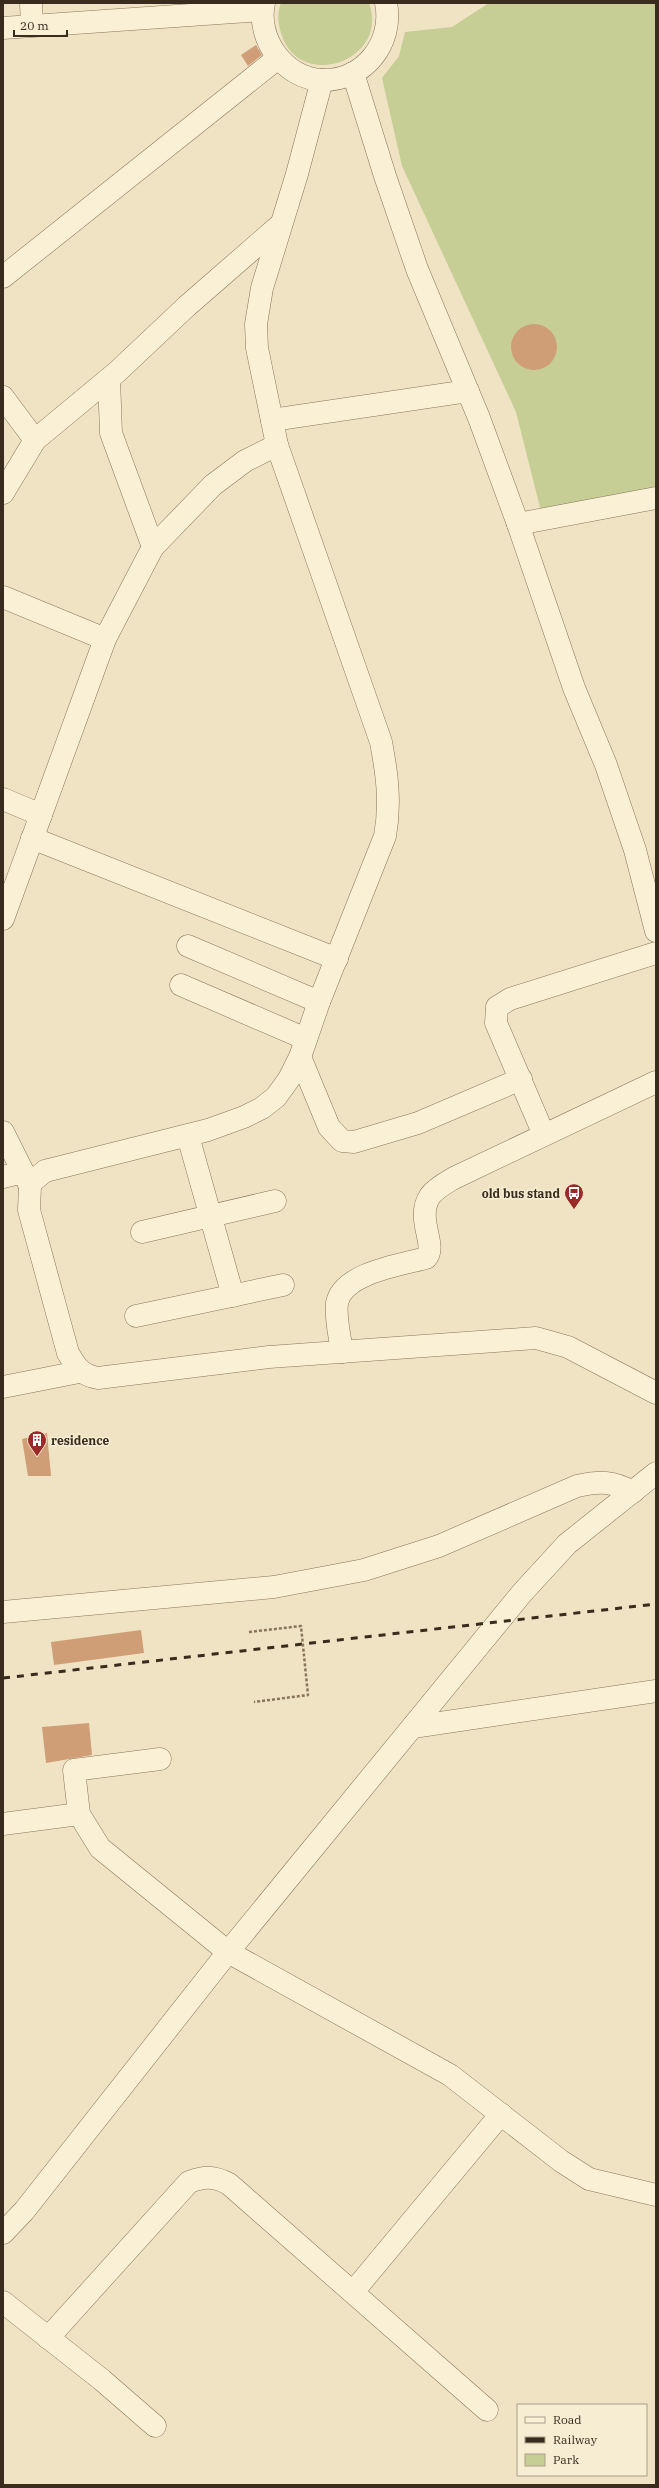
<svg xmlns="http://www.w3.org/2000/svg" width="659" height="2488" font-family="'IBM Plex Serif',serif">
	<rect width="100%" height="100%" fill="#efe3c3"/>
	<g fill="#c6ce96">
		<path d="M281,3h88c21,59 -71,89 -88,30 -3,-10 -4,-20 0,-30z"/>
		<polygon points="489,3 656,3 656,489 542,515 516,412 402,166 382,78 399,56 405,32 452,27"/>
	</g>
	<g fill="#cf9e77">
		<polygon points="256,45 262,55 248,66 241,55"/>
		<circle cx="534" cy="347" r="23"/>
		<polygon points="47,1433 51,1476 28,1476 22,1439"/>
		<polygon points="141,1630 144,1653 54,1665 51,1642"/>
		<polygon points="89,1723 92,1755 46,1763 42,1727"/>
	</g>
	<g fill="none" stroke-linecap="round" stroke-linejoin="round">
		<g stroke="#8a7459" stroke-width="23">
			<g id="minor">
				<polyline points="31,3 32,25"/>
				<path d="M264,3c-8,36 21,76 58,77 42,1 72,-37 64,-77"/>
				<polyline points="3,28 262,10"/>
				<polyline points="353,73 385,176 417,269 479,418 518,524 656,498"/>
				<path d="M322,80l-25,94 -35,114 -6,36 1,24 20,97 104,297c6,32 10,61 4,94l-66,166 -19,55 -11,22 -13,18 -14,11 -18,9 -36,13 -163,41 -12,10 -3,5 -1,24 39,143c8,14 13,22 30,25l171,-21 267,-19 32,9 88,46"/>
				<polyline points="3,277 278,58"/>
				<polyline points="109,379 111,433 153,547"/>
				<polyline points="3,397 35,440"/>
				<polyline points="272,420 468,391"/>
				<polyline points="3,493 35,440 117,372 187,306 280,225"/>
				<polyline points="518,524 574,688 606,765 635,850 656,931"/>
				<polyline points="3,597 105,639"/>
				<polyline points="3,799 41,815"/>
				<polyline points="32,838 337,959"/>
				<polyline points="3,919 105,639 153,547 213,485 245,461 277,445"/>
				<polyline points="188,946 319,1002"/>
				<polyline points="181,985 306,1039"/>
				<polyline points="300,1057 329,1127 342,1141 354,1142 418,1123 521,1079"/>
				<polyline points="3,1132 30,1186"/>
				<polyline points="544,1135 496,1023 497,1007 510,999 656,953"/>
				<polyline points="188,1136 233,1296"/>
				<polyline points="3,1177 23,1172"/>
				<polyline points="142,1232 275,1201"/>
				<polyline points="136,1316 283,1285"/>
				<path d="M342,1352c-2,-15 -7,-35 -5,-49 6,-30 63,-38 89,-45 12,-12 -11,-39 4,-62 6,-8 16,-13 24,-18l202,-96"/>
				<polyline points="3,1387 79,1372"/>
				<path d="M3,1612l271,-25 90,-17 75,-24 138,-60c23,-5 35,-5 56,6"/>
				<polyline points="413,1727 656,1691"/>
				<polyline points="160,1759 74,1770 79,1814 100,1848 228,1952 450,2075 561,2161 589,2179 656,2195"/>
				<polyline points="3,1824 79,1814"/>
				<polyline points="3,2233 24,2211 228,1952 522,1593 567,1544 656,1473"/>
				<polyline points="353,2292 501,2114"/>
				<polyline points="3,2302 102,2380 155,2426"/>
				<path d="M48,2338l141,-156c16,-6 25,-6 40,2l258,226"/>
			</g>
		</g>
		<use href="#minor" stroke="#faf0d6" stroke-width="22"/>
		<polyline stroke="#392c1e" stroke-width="3" stroke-dasharray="7 7" stroke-linecap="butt" points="3,1678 656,1604"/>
		<polyline stroke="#8a7459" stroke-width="2.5" stroke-dasharray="3 2" stroke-linecap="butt" points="249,1632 301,1626 308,1695 254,1702"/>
	</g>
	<defs>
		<g id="bus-pin" transform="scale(1)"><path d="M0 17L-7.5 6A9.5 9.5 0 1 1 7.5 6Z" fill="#9b2927" stroke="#f6edd3"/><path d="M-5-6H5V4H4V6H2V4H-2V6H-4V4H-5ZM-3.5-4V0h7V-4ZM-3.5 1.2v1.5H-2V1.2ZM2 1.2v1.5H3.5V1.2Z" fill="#fff"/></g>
		<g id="building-pin" transform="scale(1)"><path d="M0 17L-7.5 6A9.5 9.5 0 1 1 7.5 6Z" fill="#9b2927" stroke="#f6edd3"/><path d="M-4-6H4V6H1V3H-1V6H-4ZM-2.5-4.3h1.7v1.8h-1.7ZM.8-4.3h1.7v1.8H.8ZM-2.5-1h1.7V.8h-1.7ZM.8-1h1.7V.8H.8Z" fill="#fff"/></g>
	</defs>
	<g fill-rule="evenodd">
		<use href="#bus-pin" x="574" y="1193"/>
		<use href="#building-pin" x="37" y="1440"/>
	</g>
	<g text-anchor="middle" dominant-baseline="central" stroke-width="3" stroke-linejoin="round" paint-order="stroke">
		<g font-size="12" font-weight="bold" fill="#392c1e" stroke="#f6edd3" text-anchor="end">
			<text x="560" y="1193">old bus stand</text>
			<text x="51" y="1440" text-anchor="start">residence</text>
		</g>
	</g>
	<rect width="659" height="2488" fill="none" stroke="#392c1e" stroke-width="8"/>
	<rect x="517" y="2404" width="130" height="72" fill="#f6edd3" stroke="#aaa08b"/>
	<rect x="525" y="2417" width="20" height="6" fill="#faf0d6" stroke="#aaa08b"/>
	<text x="553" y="2424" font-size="12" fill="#392c1e">Road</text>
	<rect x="525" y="2437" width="20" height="6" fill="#392c1e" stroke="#aaa08b"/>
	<text x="553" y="2444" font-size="12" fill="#392c1e">Railway</text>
	<rect x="525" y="2454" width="20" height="12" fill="#c6ce96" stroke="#aaa08b"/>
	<text x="553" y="2464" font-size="12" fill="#392c1e">Park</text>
	<path d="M14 30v6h53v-6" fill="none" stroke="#392c1e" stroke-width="2"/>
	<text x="20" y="30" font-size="12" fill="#392c1e" stroke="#f6edd3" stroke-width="3" paint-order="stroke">20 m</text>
</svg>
